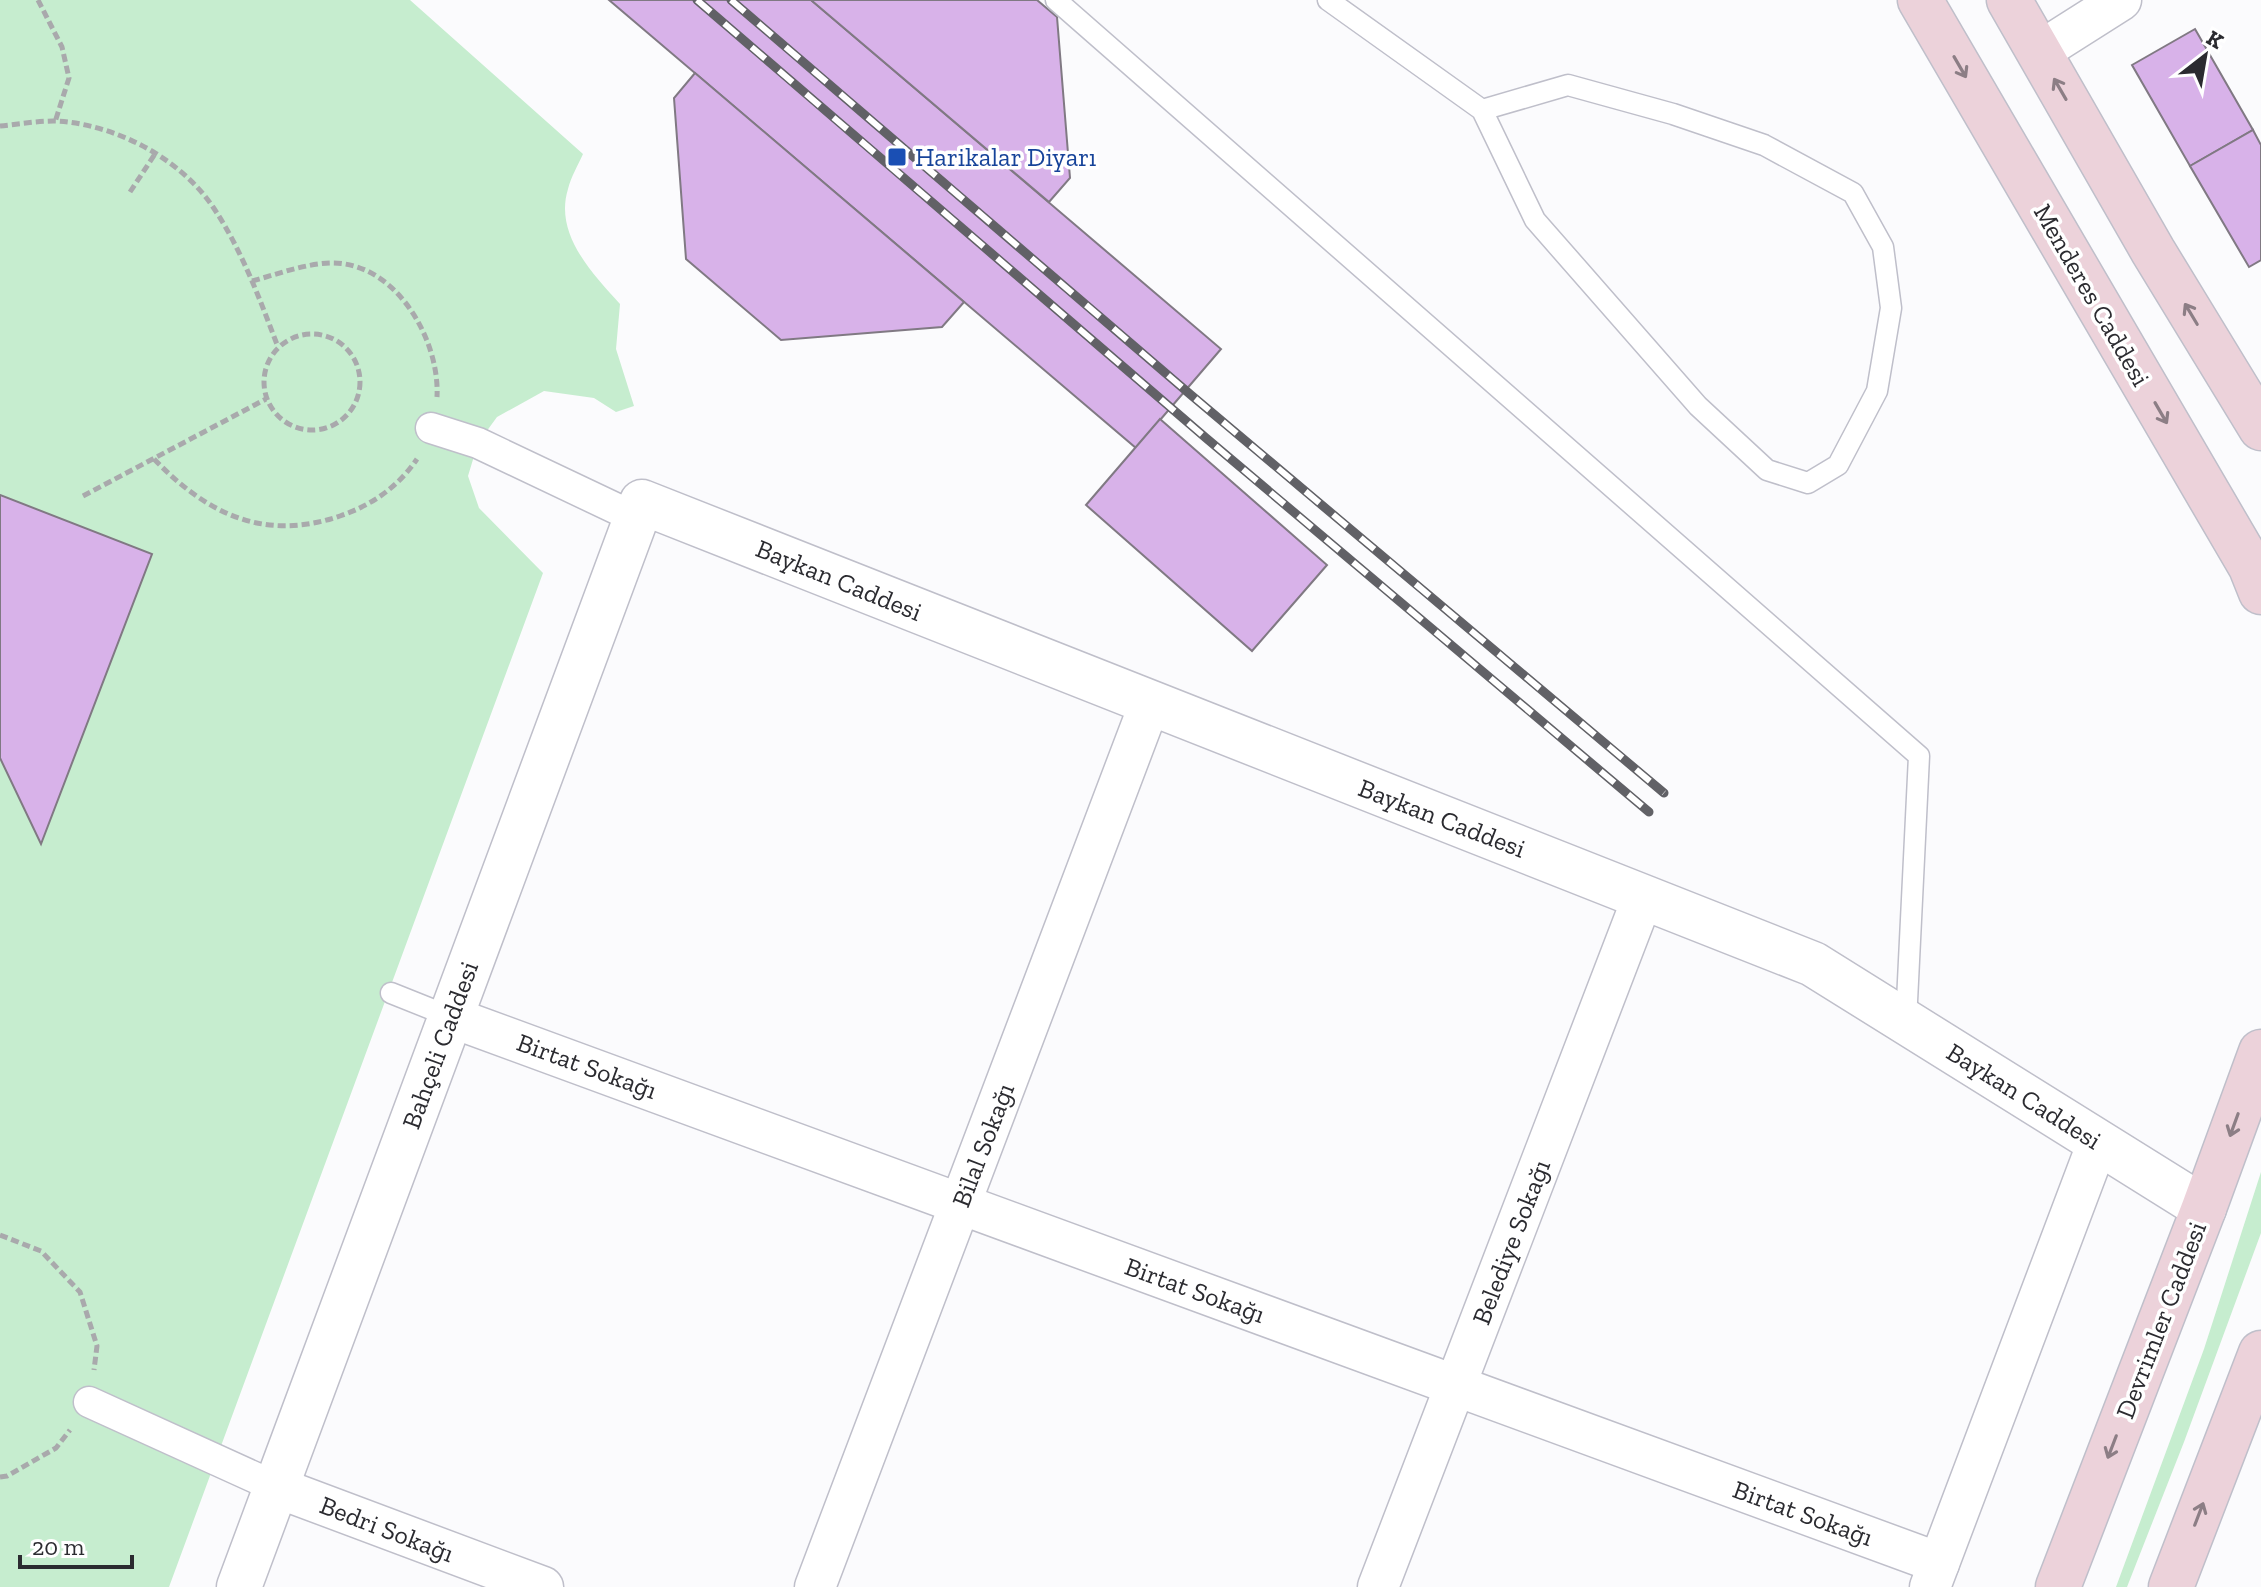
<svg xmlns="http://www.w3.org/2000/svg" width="2261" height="1587" font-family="'Zilla Slab',serif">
	<rect width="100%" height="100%" fill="#fbfbfd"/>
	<g fill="#c6edcf">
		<path d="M0,0h410l173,154c-5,11 -12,23 -15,35 -14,45 24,84 52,115l-4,45 18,57 -18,6 -22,-14 -50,-7 -47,26 -19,26 -10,33 11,32 64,65 -374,1014h-169z"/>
		<polygon points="2261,1172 2261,1233 2184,1442 2127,1587 2116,1587 2204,1349"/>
	</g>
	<g fill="#d8b2e9" stroke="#807983" stroke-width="2">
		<polygon points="609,0 811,0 1221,349 1136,448"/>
		<polygon points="811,0 1037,0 1057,17 1070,178 1049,202"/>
		<polygon points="2195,29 2253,130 2190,166 2132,65"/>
		<polygon points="695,73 964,302 942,327 781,340 686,259 674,98"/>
		<polygon points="2253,130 2261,145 2261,260 2249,267 2190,166"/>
		<polygon points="1160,419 1327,565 1252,651 1086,505"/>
		<polygon points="0,495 152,554 41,844 0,758"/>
	</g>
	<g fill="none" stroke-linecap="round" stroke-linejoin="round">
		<g stroke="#bfbfca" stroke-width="23">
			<g id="service">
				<polyline points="1056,0 1919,756 1906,1022"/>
				<polyline points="1328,0 1482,110 1535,220 1698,406 1767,470 1808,483 1838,465 1877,391 1891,308 1883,247 1853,193 1764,145 1673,114 1568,85 1482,110"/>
				<polyline points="391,993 451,1017"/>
			</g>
		</g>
		<g stroke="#bfbfca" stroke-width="33">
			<g id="pedestrian">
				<polyline points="431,428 478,443 636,518"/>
				<polyline points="89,1402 276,1487"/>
			</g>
		</g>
		<g stroke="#bfbfca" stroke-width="43">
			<g id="minor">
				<polyline points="2039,52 2121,0"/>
				<polyline points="451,1017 1939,1563"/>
				<polyline points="276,1487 543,1587"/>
				<polyline points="815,1587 1150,703"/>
				<polyline points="1378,1587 1643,897"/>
				<polyline points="1930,1587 2098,1142"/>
			</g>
		</g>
		<g stroke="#bfbfca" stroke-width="47">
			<polyline id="tertiary" points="239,1587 642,502 1813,964 2204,1208"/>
		</g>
		<g stroke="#bfbfca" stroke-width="47">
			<g id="secondary">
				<polyline points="1920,0 2251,567 2261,592"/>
				<polyline points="2009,0 2153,251 2261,428"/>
				<polyline points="2058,1587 2204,1208 2261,1052"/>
				<polyline points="2171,1587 2261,1353"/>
			</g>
		</g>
		<g stroke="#a9a9ac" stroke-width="5" stroke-dasharray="8 4" stroke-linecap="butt">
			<polyline points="38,0 62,47 69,78 55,122"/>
			<path d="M0,126c21,-2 46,-7 68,-4 55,7 113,38 145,85 29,43 47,93 65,140"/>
			<polyline points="130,192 155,154"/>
			<path d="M252,281c26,-7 52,-17 78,-18 65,-2 110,76 107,134"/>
			<circle cx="312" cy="382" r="48"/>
			<path d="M154,459c53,55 110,83 186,57 32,-11 58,-29 77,-57"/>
			<polyline points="83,496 266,399"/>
			<polyline points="0,1235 41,1251 80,1292 97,1346 94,1370"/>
			<polyline points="0,1477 7,1476 56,1448 70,1430"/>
		</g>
		<use href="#service" stroke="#fff" stroke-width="20"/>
		<use href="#pedestrian" stroke="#fff" stroke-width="30"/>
		<use href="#minor" stroke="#fff" stroke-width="40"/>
		<use href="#tertiary" stroke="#fff" stroke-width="44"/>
		<use href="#secondary" stroke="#ecd2da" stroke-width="44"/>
		<g stroke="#616166" stroke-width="9">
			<g id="rail">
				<polyline points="697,0 1206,438 1649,812"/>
				<polyline points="731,0 1191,395 1664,793"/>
			</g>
		</g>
		<use href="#rail" stroke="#fff" stroke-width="6" stroke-dasharray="18" stroke-linecap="butt"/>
	</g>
	<defs><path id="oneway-shaft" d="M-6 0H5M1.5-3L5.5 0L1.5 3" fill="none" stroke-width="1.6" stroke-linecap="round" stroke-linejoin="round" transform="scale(2)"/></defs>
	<g stroke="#8c7e85">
		<use href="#oneway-shaft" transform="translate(1960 67) rotate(60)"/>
		<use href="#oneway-shaft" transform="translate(2060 89) rotate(-120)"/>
		<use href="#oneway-shaft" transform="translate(2191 314) rotate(-121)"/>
		<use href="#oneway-shaft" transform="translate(2161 413) rotate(60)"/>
		<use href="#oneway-shaft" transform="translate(2234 1125) rotate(110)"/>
		<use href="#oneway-shaft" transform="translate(2112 1447) rotate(111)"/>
		<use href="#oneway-shaft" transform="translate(2199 1514) rotate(-69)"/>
	</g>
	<rect fill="#1a4fb4" stroke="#fff" stroke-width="3" x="887" y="147" width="20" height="20" rx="4"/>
	<g text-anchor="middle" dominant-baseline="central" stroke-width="7" stroke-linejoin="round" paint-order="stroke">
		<g font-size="26" fill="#164399" stroke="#fff" text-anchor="start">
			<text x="915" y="157">Harikalar Diyarı</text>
		</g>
		<g font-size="26" fill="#2b2b30" stroke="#fff">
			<text transform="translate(2092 295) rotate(60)">Menderes Caddesi</text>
			<text transform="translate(839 580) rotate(22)">Baykan Caddesi</text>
			<text transform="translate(1442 818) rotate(21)">Baykan Caddesi</text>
			<text transform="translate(440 1045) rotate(-70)">Bahçeli Caddesi</text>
			<text transform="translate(587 1066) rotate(20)">Birtat Sokağı</text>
			<text transform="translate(2024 1096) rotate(32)">Baykan Caddesi</text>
			<text transform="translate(983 1145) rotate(-69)">Bilal Sokağı</text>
			<text transform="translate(1511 1242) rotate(-69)">Belediye Sokağı</text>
			<text transform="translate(1195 1290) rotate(20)">Birtat Sokağı</text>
			<text transform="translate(2161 1320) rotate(-69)">Devrimler Caddesi</text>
			<text transform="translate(1803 1513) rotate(20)">Birtat Sokağı</text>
			<text transform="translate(387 1529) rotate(21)">Bedri Sokağı</text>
		</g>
	</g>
	<g transform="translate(2205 56) rotate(31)" stroke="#ffffff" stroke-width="6" paint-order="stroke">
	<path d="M0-6L14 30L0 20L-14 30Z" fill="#2b2b30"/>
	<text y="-12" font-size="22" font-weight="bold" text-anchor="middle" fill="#2b2b30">K</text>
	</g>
	<path d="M20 1555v12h112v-12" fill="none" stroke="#2b2b30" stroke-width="4"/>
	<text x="32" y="1555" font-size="24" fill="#2b2b30" stroke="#ffffff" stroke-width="6" paint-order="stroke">20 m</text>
</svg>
